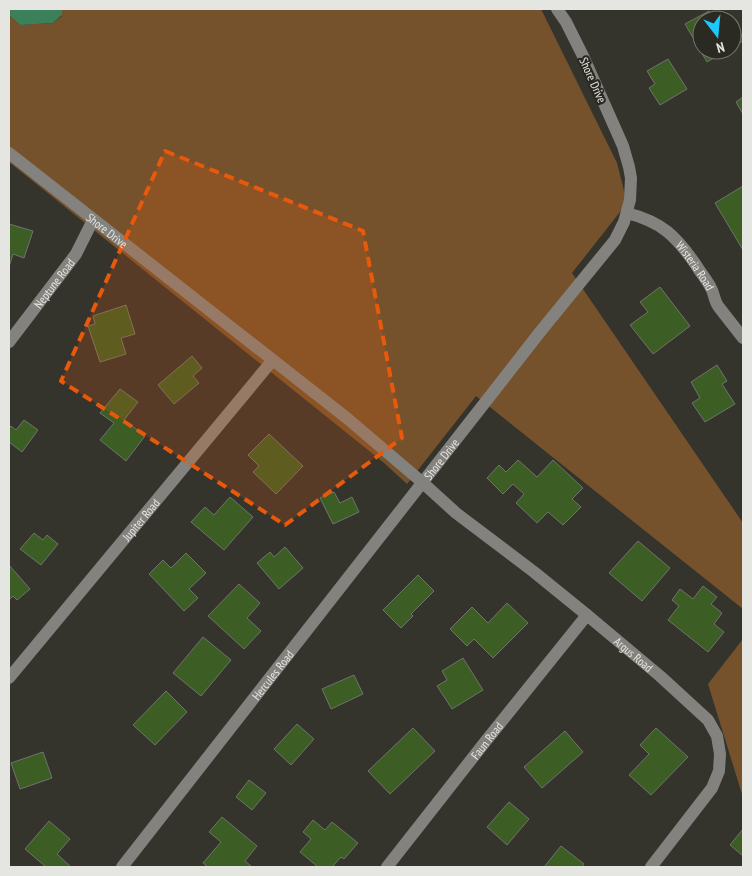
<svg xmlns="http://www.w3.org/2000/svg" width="752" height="876" font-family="'PT Sans Narrow',sans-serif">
	<rect width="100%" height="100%" fill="#34342d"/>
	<g fill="#76522c">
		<polygon points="62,9 541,9 617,163 627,203 572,273 743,523 743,609 476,396 407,484 383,462 9,162 9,15 20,25 53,23 62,16"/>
		<polygon points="743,639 743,795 742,794 708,684"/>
	</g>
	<polygon fill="#3c8059" points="9,9 62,9 62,15 53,23 20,25 9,15"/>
	<g fill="#3c5d24" stroke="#6f746c">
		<polygon points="709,11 715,20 702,20 702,50 727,50 707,62 685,24"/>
		<polygon points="735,23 743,38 743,41 732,47 732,24"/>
		<polygon points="668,59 687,89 660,105 649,88 655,84 647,71"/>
		<polygon points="743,97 743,114 736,102"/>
		<polygon points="743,186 743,250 715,203"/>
		<polygon points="9,224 33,231 24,258 13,254 9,267"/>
		<polygon points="660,287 690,326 653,354 630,325 648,312 640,302"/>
		<polygon points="126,305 135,334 121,338 126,354 100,362 88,326 95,324 93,316"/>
		<polygon points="192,356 202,368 193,376 199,383 174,404 158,385"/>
		<polygon points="717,365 727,381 722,384 735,404 705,422 692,403 700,398 691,382"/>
		<polygon points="120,389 138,402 124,420 145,436 126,461 100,440 114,423 100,413"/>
		<polygon points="24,420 38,430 22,452 9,442 9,429 11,426 16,430"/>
		<polygon points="269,434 303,466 276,494 253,472 259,466 248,455"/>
		<polygon points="518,460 537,477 553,460 583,488 572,499 581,507 563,525 548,512 537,523 516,503 524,494 513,484 503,494 487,478 499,465 506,472"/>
		<polygon points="334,492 340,503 352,497 359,512 333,524 320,498"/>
		<polygon points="230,497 253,517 224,550 191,522 205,507 214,515"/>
		<polygon points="34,533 43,540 47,535 58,544 41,565 20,549"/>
		<polygon points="638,541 670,568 642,601 609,573"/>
		<polygon points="285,547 303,568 279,589 257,563 270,552 274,557"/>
		<polygon points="186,553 206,573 189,589 198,598 184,611 149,574 163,560 171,568"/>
		<polygon points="9,565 30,589 17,600 13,596 9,600"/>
		<polygon points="418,575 434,591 411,614 413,616 401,628 383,610"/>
		<polygon points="239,584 260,603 247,618 261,631 244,649 208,616"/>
		<polygon points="703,586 717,597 711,604 722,613 714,624 724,632 708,652 668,620 679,606 672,600 680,589 693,599"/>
		<polygon points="507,603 528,623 493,658 474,639 467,646 450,629 472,607 488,623"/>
		<polygon points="203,637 231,660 201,696 173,673"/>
		<polygon points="463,658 483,690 452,709 437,686 447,680 442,671"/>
		<polygon points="354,675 363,694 331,709 322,689"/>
		<polygon points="166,691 187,712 155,745 133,725"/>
		<polygon points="297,724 314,739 291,765 274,749"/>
		<polygon points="413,728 435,751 390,794 368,771"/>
		<polygon points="656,728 688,757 651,795 629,775 649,754 640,745"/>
		<polygon points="565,731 583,752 542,788 524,767"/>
		<polygon points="43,752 52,778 20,789 11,763"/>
		<polygon points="249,780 266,793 252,810 236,797"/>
		<polygon points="509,802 529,819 507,845 487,827"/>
		<polygon points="222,817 257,846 245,861 251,866 250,867 208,867 203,863 221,842 209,832"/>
		<polygon points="313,820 325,830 332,822 358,843 344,859 341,857 332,867 318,867 300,852 311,839 303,832"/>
		<polygon points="49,821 70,839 57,854 71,867 46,867 25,849"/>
		<polygon points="743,829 743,856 730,845"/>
		<polygon points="561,846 584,864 582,867 544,867"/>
	</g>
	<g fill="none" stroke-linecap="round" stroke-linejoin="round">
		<g stroke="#83827e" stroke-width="12">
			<path id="s1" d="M9,153l339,266 75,64 33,30 78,59 53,43 73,61 48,44 9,16 3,18 -1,17 -7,17 -61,79"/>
			<path id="s2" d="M627,213c35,9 49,23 69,52 4,7 11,15 15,23 3,5 3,12 7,18l25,32"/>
			<path id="s3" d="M9,342l67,-88 17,-34"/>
			<path id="s4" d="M9,678l263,-317"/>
			<path id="s5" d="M122,867l418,-535 75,-92 9,-18 6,-22 1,-22 -2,-11 -6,-21 -40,-90 -17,-34 -9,-13"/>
			<path id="s6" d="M387,867l98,-125 102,-127"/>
		</g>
	</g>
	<path fill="#e8590c" fill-opacity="0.2" stroke="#e8590c" stroke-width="4" stroke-dasharray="10 6" stroke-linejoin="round" d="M165,151l198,80 39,207 -117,87 -224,-144z"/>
	<g text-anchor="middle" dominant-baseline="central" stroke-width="4.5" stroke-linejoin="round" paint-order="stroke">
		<g font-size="12" fill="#e5e6e1" stroke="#2a2a23">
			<text transform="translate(593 80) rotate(66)">Shore Drive</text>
			<text stroke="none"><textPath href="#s1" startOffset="125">Shore Drive</textPath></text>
			<text stroke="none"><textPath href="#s2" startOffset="89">Wisteria Road</textPath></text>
			<text stroke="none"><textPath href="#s3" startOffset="74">Neptune Road</textPath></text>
			<text stroke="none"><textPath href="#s5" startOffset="518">Shore Drive</textPath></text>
			<text stroke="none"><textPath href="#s4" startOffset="206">Jupiter Road</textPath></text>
			<text stroke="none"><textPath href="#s1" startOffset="801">Argus Road</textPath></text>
			<text stroke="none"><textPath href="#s5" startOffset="244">Hercules Road</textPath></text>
			<text stroke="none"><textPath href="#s6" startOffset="161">Faun Road</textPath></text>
		</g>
	</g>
	<rect width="752" height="876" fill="none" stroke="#e5e6e1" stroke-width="20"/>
	<g transform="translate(717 35) rotate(164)"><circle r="24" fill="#2a2a23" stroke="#75756f"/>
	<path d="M0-4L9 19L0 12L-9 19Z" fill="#1bc9fc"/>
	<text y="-8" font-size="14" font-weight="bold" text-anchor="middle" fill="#e5e6e1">N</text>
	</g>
</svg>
